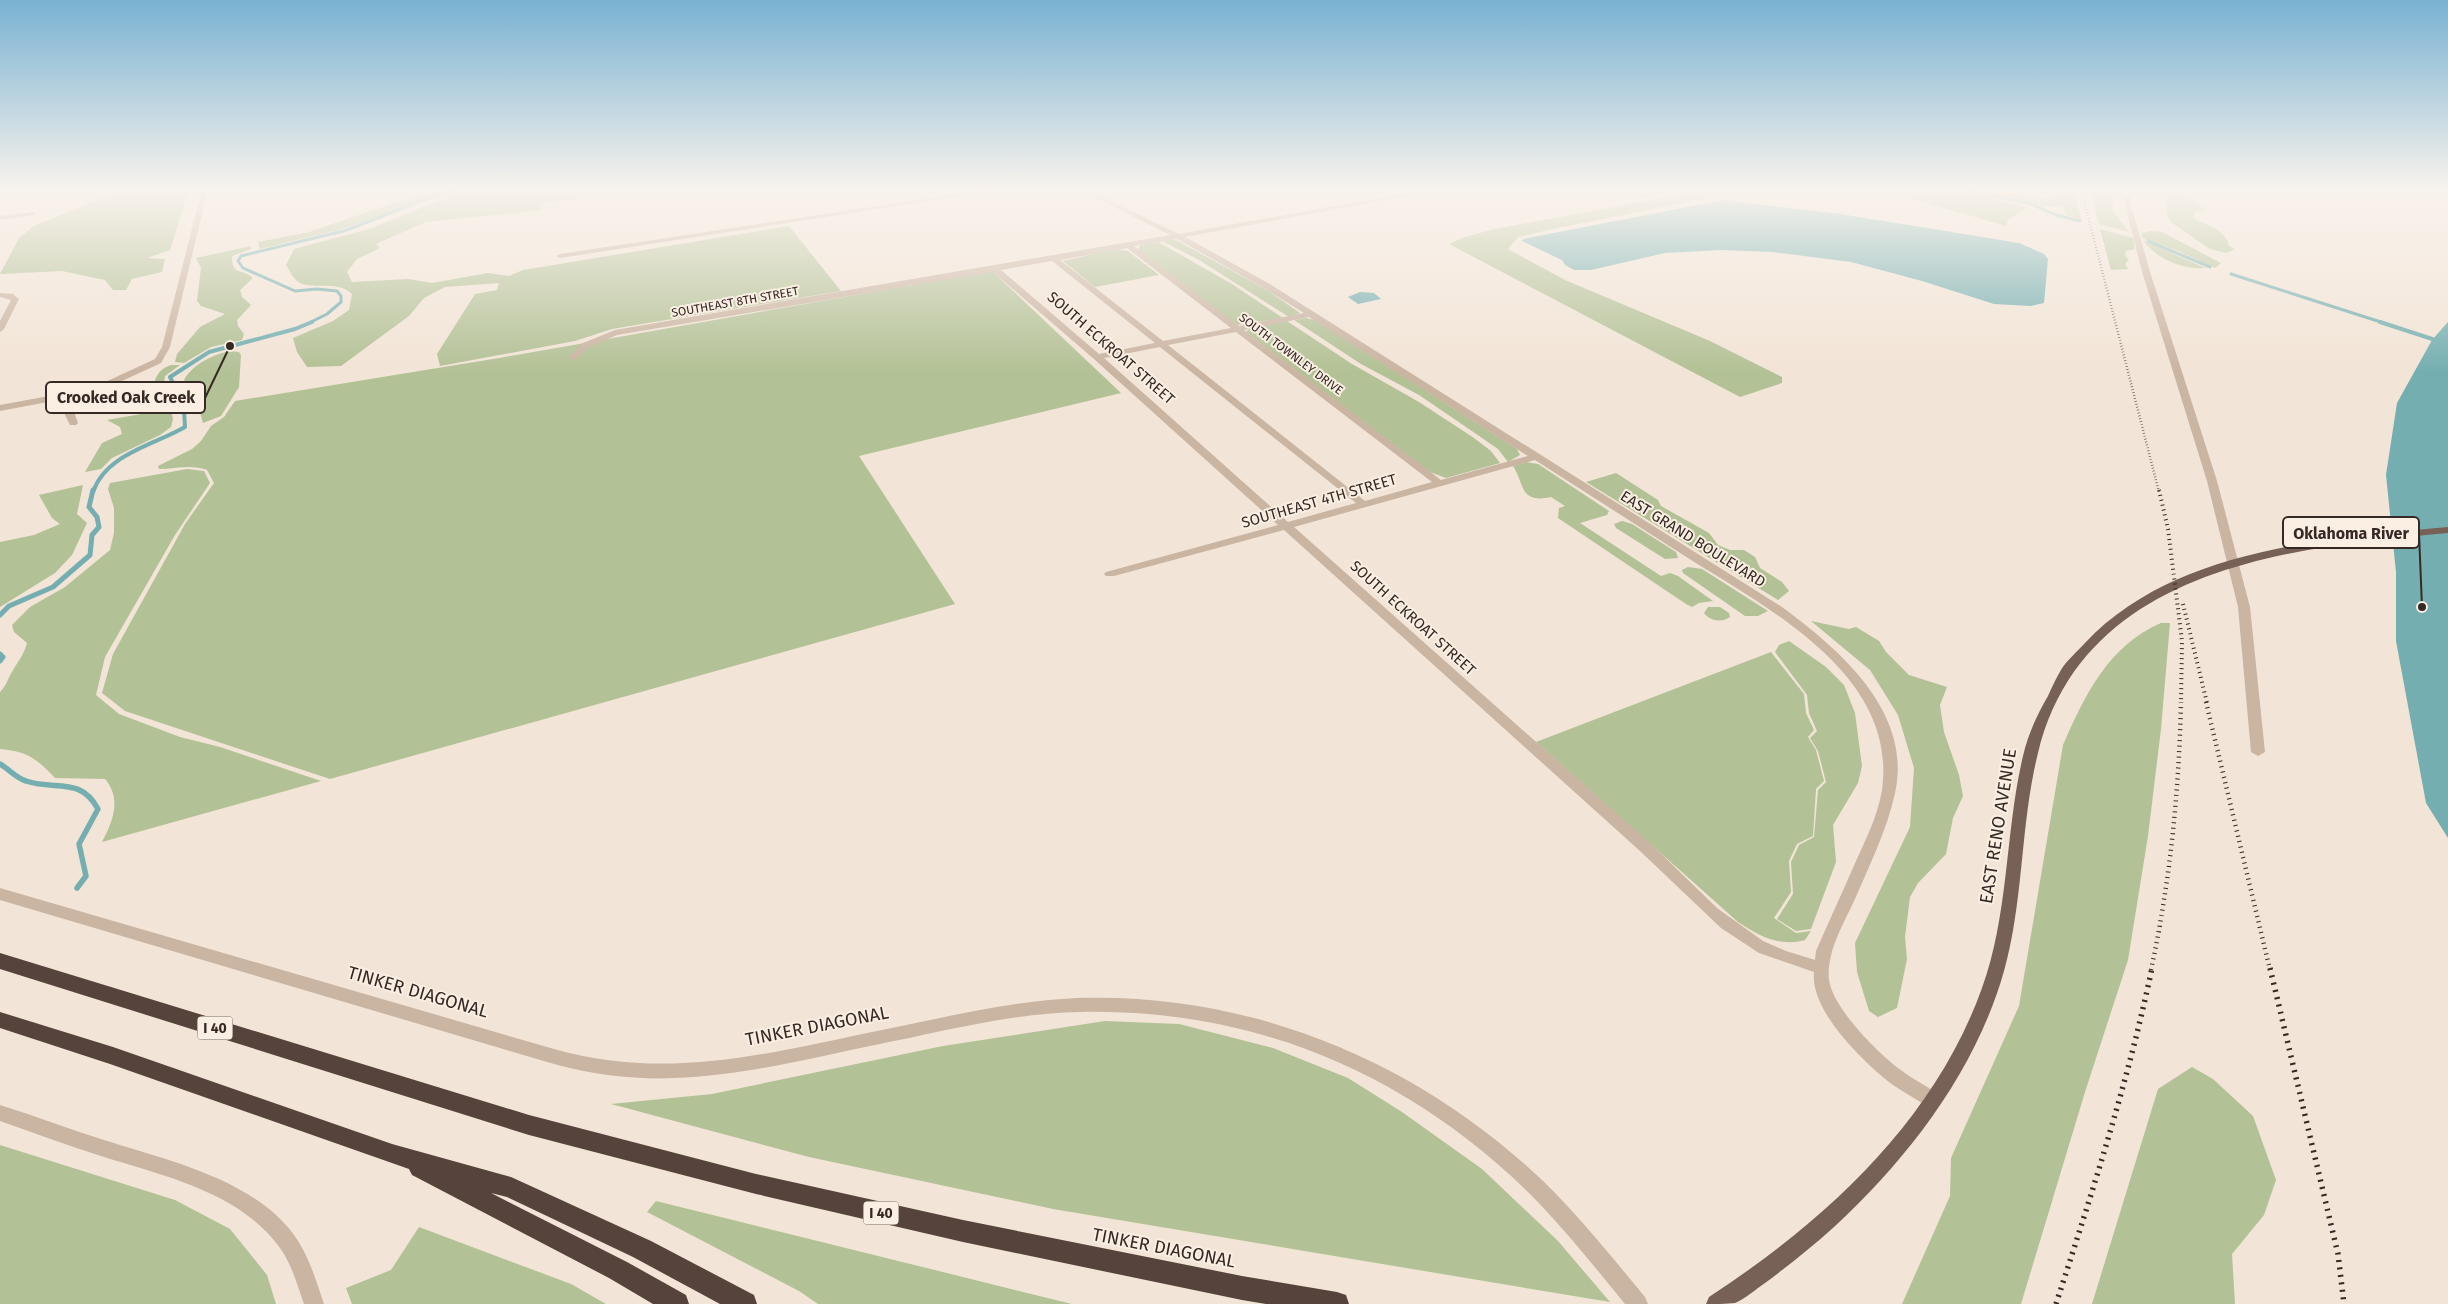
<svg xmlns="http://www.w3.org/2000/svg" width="2448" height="1304" font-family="'Fira Sans',sans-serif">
	<rect width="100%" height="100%" fill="#f2e4d6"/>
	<g fill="#b3c196">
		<polygon points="124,189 189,189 170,250 147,258 165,259 162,272 132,279 126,290 113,290 105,280 62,271 0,274 19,238 34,226"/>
		<polygon points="435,189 452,189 346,228 260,249 258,242 309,232"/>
		<path d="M468,189h131l29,2 -89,13 3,6 -116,12 -50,22 4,4 -23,11 -10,13 5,10 56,-3 24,4 56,-10 21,3 14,-6 266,-44 52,65 -229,38 -37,12 -135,25 -3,-12 38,-60 22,-4 2,-7 -54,4 -21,11 -15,18 -68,50 -34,1 -10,-15 -4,-14 40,-17 16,-11 3,-16c-16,-16 -45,-1 -57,-15 -4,-4 -6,-10 -9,-14l8,-16 75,-20z"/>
		<polygon points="1710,189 1800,189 1766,199 1713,197 1553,229 1518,237 1508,249 1565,280 1710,341 1782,377 1782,383 1740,397 1449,244 1462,238 1490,230"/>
		<polygon points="1879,189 1952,189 2027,207 2008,220 2006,226"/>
		<path d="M1970,189c29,0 54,6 83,10v-10h19l10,31 -16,-5 -3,-9h-24z"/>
		<polygon points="2090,189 2106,189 2112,192 2113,211 2129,232 2099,224"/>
		<path d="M2161,189h28l-3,5 19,16 -10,3 -2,5c13,7 33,12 36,28l6,3 -9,4 -16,-4 -38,-26 -5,-7 -1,-22z"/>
		<polygon points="2100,229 2133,238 2135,249 2126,251 2125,256 2129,259 2125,264 2128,269 2111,270"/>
		<polygon points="2150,231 2162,232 2221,263 2215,268 2176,250 2142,238 2142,233"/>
		<polygon points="1171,239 1178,241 1267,290 1300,313 1289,317 1199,260 1162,241"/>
		<path d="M2143,240l62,28c-22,2 -49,-9 -62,-28z"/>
		<polygon points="1158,242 1232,284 1283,318 1237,325 1138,250 1140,245"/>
		<path d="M251,246v3l-19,7c0,21 9,11 21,22l-13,12 2,7 9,8 -14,15 1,6 6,8 -2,6 -31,7 -27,16 -9,-1 2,-8 23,-27 25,-13 -24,-8 -4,-5 4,-33 -5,-10z"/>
		<polygon points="1115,249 1128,251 1159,275 1095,287 1063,261"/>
		<path d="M992,271l129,122 -262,63 96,148 -625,175 -205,-68 -23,-18 11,-39 72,-130 29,-41 -7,-13c-16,-6 -32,-1 -48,-1l-1,-3 34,-17 9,-8 10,-15 13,-9 11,-16 264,-43z"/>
		<polygon points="1306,318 1315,320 1517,449 1520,455 1508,462 1498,449 1469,429 1419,395 1361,364 1294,320"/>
		<polygon points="1287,321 1352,364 1419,402 1474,438 1491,451 1500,463 1446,478 1430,472 1246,332 1249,329"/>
		<path d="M230,351l9,1 2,3 -2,32 -18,29 -18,7 -5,-17v-15l-14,-11c9,-16 28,-25 46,-29z"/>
		<path d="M171,365h9l-15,11 -1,7 7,6 -5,13 4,3 3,14 -2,8 -11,8 -48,23 -11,11 -16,3 17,-29 20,-9 -2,-7 -13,-7 46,-8 6,-5c-9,-16 -7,-36 12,-42z"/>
		<path d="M1526,462l12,2 71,47 -2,4 -27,8 81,53 9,-3 8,3 35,25 -14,2 -7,4 -6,-3 -128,-86 1,-10 6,-2 -14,-9c-32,7 -26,-13 -38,-31z"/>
		<path d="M187,469l17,2 6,12 -35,52 -70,122 -9,38 23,19 61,23 40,10 101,34 -219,61c11,-21 20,-43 3,-63l-50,-1c-18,-19 -28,-27 -55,-29v-57c7,-7 7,-12 12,-20 6,-11 12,-17 15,-29l-13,-11 -2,-7 18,-18 35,-20 45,-37 4,-17v-25l-6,-19 2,-6z"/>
		<polygon points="1616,473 1658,500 1661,506 1709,533 1718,545 1730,550 1744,550 1755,557 1760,568 1782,582 1789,591 1778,600 1586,482"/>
		<polygon points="83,485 77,514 87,523 72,555 55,573 0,607 0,542 34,535 60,524 52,518 39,495"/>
		<polygon points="1622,521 1632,524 1676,552 1678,558 1665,559 1616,528 1614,524"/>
		<polygon points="1688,567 1702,569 1768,611 1758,616 1745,616 1683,573 1682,570"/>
		<path d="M1708,607h12l9,6 1,4c-8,6 -20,4 -26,-4z"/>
		<polygon points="1811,621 1849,629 1856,627 1879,641 1886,652 1909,675 1947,687 1940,705 1944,732 1959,775 1963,796 1953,818 1946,854 1918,883 1910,897 1905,937 1907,959 1897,1008 1878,1017 1869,1011 1857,972 1855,943 1910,827 1914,768 1898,715 1870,670"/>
		<path d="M2161,623h9l-9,106 -13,107 -20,124 -43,132 -64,212h-119l48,-108 1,-38 68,-152 44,-261c22,-50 45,-99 98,-122z"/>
		<polygon points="1789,641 1826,667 1844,685 1855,713 1862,766 1858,783 1833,825 1836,862 1811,929 1796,931 1777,919 1793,894 1791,862 1799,845 1814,837 1818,790 1826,782 1818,751 1810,738 1817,731 1809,713 1807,695 1775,652 1779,645"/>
		<path d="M1771,652l33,42 2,19 8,17 -6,7 8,13 8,31 -8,8 -3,47 -16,8 -8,17 2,31 -17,26 22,15 15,-2 -6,9c-26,7 -46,-4 -67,-18l-202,-180z"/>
		<polygon points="1105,1021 1179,1024 1273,1048 1348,1078 1402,1112 1482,1169 1558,1241 1610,1302 1053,1209 809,1157 611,1104 712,1094 943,1046"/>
		<polygon points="2192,1067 2213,1079 2253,1116 2276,1180 2264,1215 2232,1254 2235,1304 2092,1304 2158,1089"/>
		<polygon points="0,1145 175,1200 230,1229 267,1275 276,1304 0,1304"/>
		<polygon points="656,1201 1072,1304 818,1304 799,1291 647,1212"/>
		<polygon points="419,1227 571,1284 606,1304 352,1304 346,1288 391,1270"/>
	</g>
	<g fill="#74aeb0">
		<polygon points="1723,200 1841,214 2019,243 2044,254 2048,259 2044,303 2031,306 1994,304 1922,281 1851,262 1773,252 1721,250 1665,253 1591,270 1574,270 1565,265 1562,260 1522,241 1523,239"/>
		<polygon points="1360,292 1374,293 1381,299 1358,304 1348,297"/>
		<polygon points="2448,322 2448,838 2426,803 2396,641 2396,572 2386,475 2397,403 2432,340"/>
	</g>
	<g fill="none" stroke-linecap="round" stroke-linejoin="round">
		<g stroke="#74aeb0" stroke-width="3">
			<polyline points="1960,189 2031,204 2056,215 2080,221"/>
			<polyline points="2148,241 2210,267"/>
			<polyline points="2231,274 2384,323"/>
			<polyline points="309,323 327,314 341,302 341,296 337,291 317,289 295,291 243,268 238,261 241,256 347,230 421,201 459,189"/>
		</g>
		<g stroke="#74aeb0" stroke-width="4">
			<polyline points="2380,322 2448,344"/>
			<path d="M93,492c13,-38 61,-47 92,-65l-1,-17 -10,-13 6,-7v-4l-7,-3 -3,-6 39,-25 86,-23 17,-7"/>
		</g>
		<g stroke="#74aeb0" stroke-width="5">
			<polyline points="0,615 9,606 53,587 90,555 92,535 99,527 97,517 89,507 93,490"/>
			<polyline points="0,654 3,657 0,661"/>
		</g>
		<path stroke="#74aeb0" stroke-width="5.5" d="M0,764c9,5 16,14 26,17 30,10 54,-5 72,28l-19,35 7,32 -9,12"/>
		<g fill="#cab4a2" fill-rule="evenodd">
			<polygon points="202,189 208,189 170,347 161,363 109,387 78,395 75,415 78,423 76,425 70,425 65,415 69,398 0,411 0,405 60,394 103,383 155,359 162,347"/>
			<polygon points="990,189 1007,189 560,258 556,256 560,254"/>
			<path d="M1078,189h8l93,45 251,-45h15l-260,48 83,46 514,324c58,43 131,105 113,186 -8,37 -25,71 -40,106 -11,24 -29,53 -26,81 4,28 47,71 69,88 13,10 28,18 41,26l3,6 -3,6 -6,2 -6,-2c-14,-9 -30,-17 -43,-28 -26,-22 -74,-69 -70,-106l-55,-19 -38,-25 -81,-77 -356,-321 -170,46h-8l-2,-2 2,-2 172,-47 -184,-166 -101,-87 -376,63 -28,12 -14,13 -7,-2 15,-15 32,-13 555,-95zM1177,239l85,48 42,26 -65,13 -105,-80zM1127,248l104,80 -68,13 -103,-81zM1052,261l103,82 -56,11 -98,-84zM1309,317l219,139 -87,24 -197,-150zM1236,332l196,150 -67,19 -197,-156zM1160,347l196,156 -68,19 -184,-164zM1535,460c51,33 102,65 153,98 82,52 210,117 194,232 -4,25 -16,49 -26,71 -13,30 -27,60 -40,90l-1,9 -29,-9 -23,-10 -46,-33 -67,-65 -356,-316z"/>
			<polygon points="1622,189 1631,189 1648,197 1643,198"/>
			<polygon points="2132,189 2138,189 2130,201 2151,275 2217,481 2250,607 2265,752 2258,756 2251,752 2238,607 2207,481 2143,275 2124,201"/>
			<polygon points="33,212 36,214 35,215 0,220 0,216"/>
			<polygon points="0,293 13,294 19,299 4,329 0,332 0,321 11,300 0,297"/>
			<path d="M0,888l554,161c117,33 218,3 333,-20 63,-13 126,-28 190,-31 173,-6 340,63 465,182 37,36 70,77 103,117l3,7h-23c-31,-38 -62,-77 -97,-112 -123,-120 -276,-184 -448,-180 -69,1 -138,20 -205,33 -112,23 -207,51 -321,19l-554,-164z"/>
			<path d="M0,1105c35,11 69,24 104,35 63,20 149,39 190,95 15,21 22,45 30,69h-20c-7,-20 -12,-39 -24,-56 -39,-55 -115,-72 -176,-91 -35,-11 -69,-24 -104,-36z"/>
		</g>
		<path fill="#776055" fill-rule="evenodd" d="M2448,527v6c-158,14 -365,35 -410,220 -18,72 -14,147 -34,218 -28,99 -95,187 -170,256 -22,20 -45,38 -69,56 -9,6 -20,16 -30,20 -8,1 -21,1 -29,1l3,-7c116,-76 225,-175 273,-309 27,-74 23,-156 41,-232 5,-22 14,-41 25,-60 4,-9 8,-18 13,-26 6,-10 16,-18 24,-27 88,-94 242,-105 363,-116z"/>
		<g fill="#56433b" fill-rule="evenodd">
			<polygon points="0,953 529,1115 756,1174 963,1220 1242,1276 1337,1292 1346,1295 1349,1304 1266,1304 1242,1300 963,1242 756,1194 529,1135 0,969"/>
			<polygon points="0,1012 113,1047 392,1144 511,1177 651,1241 754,1295 757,1304 720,1304 633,1257 507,1197 491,1193 627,1262 686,1295 689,1304 653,1304 609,1278 412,1175 409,1169 110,1064 0,1028"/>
		</g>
		<polyline stroke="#342925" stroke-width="2.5" stroke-dasharray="0.5 2.5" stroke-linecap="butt" points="2081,189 2159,492"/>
		<g stroke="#342925" stroke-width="4" stroke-dasharray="1 4" stroke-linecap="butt">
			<polyline points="2159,490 2168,529 2182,641 2181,703"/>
			<polyline points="2183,604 2207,703"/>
		</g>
		<g stroke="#342925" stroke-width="4.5" stroke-dasharray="1 4.5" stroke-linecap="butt">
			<polyline points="2206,702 2270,970"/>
			<path d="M2151,970c19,-88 28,-178 30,-268"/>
		</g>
		<g stroke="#342925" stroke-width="5.5" stroke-dasharray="2 5.5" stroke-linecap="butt">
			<polyline points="2270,968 2338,1254 2344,1304"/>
			<path d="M2056,1304c36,-111 72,-222 96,-336"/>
		</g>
	</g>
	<linearGradient id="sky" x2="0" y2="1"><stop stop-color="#79b2d2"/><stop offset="0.51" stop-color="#f9f3ed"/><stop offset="1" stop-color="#f9f3ed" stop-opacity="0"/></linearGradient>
	<rect width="2448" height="372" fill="url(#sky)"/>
	<g text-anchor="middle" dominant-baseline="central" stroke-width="4" stroke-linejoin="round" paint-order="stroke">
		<g font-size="12" fill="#342925" stroke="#faefe2">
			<text transform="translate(735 302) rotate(-10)">SOUTHEAST 8TH STREET</text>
			<text transform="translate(1291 354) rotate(37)">SOUTH TOWNLEY DRIVE</text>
		</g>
		<g fill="#faefe2" stroke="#6f645e" stroke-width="1">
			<rect x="197.5" y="1016.5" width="35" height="23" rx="4"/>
			<rect x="863.5" y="1201.5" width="35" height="23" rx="4"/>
		</g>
		<g font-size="14" font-weight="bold" fill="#342925">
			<text x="215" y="1028">I 40</text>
			<text x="881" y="1213">I 40</text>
		</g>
		<g font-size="15" fill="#342925" stroke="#faefe2">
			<text transform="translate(1111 348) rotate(41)">SOUTH ECKROAT STREET</text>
			<text transform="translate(1319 501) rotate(-16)">SOUTHEAST 4TH STREET</text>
			<text transform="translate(1693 539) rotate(32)">EAST GRAND BOULEVARD</text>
			<text transform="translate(1413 618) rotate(42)">SOUTH ECKROAT STREET</text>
		</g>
		<g font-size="18" fill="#342925" stroke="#faefe2">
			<text transform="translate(1998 826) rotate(-81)">EAST RENO AVENUE</text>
			<text transform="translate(418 992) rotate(16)">TINKER DIAGONAL</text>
			<text transform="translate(817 1026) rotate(-11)">TINKER DIAGONAL</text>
			<text transform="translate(1164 1248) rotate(11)">TINKER DIAGONAL</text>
		</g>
	</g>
	<path fill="none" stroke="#342925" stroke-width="2" d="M230 346L205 398M2422 607L2419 533"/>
	<g fill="#342925" stroke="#faefe2" stroke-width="2">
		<circle cx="230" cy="346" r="5"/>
		<circle cx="2422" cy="607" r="5"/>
	</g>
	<g fill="#faefe2" stroke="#342925" stroke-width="2">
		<rect x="46" y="382" width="159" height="31" rx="5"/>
		<rect x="2283" y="517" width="136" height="31" rx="5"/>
	</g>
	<g font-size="16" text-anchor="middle" font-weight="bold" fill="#342925">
		<text x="126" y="403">Crooked Oak Creek</text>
		<text x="2351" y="539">Oklahoma River</text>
	</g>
</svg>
